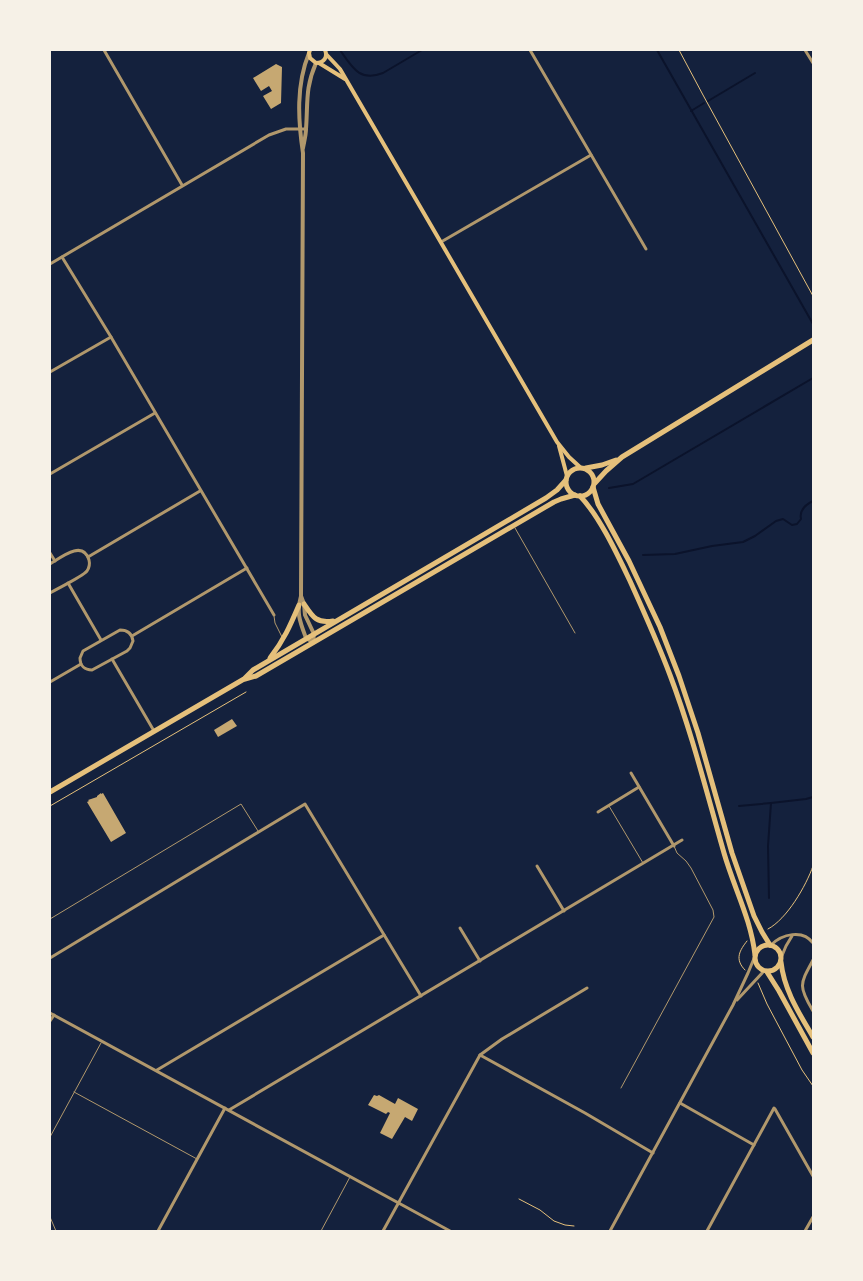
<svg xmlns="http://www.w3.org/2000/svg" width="863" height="1281" font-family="'PT Sans',sans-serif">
	<rect width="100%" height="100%" fill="#14213d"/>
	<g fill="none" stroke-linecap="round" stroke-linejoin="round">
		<g stroke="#0b132b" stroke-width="2">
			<path d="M340,50c12,17 19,32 43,23l39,-23"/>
			<polyline points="657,50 813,324"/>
			<polyline points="708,101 755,73"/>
			<polyline points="691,111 704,103"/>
			<polyline points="609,488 633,484 813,378"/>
			<path d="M643,555l32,-1 37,-8 31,-4 12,-6 21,-15 7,-2 9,6 5,-1 4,-5c-2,-9 4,-14 12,-18"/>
			<polyline points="739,806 771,803"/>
			<polyline points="769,898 768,846 771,803 806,799 813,797"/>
		</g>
	</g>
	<g fill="#c6a872">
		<polygon points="276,64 282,67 281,103 271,109 263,96 272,91 269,86 261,91 253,78"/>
		<polygon points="232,719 237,726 218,737 214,730"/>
		<polygon points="101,793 101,794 103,793 126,833 111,842 87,802 89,801 88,800 97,797 97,796"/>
		<polygon points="374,1095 377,1096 379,1095 395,1104 398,1098 418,1109 412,1121 405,1117 392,1139 380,1133 390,1113 388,1112 386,1114 368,1105"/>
	</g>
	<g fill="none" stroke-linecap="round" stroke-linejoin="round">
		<g stroke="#e5c07b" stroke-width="1">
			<polyline points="679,50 703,95 813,296"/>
			<polyline points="50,806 246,692"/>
			<path d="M768,929c19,-10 38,-43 45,-63"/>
			<path d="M745,970c-11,-11 -5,-20 2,-29"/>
			<polyline points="758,983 767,1004 802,1070 813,1086"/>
			<polyline points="519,1199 540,1210 554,1221 565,1225 574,1226"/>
		</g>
		<g stroke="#b1986c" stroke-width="1">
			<polyline points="515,528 575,633"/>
			<polyline points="274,616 275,623 282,637"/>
			<polyline points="609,806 643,863"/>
			<polyline points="50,919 241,804 258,831"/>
			<polyline points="621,1088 714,917 713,910 691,868 686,861 677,853 674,846"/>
			<polyline points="74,1092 197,1159"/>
			<polyline points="50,1137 101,1043"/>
			<polyline points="50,1217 56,1231"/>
			<polyline points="321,1231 350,1177"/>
		</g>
		<g stroke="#b1986c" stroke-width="3">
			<polyline points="104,50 182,185"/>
			<polyline points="530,50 646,249"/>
			<polyline points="805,50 813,63"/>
			<polyline points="441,242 591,155"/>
			<polyline points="62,257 111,337 274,615"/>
			<polyline points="50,264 269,135 286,129 306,129"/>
			<polyline points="50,372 111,337"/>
			<polyline points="50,474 155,413"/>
			<polyline points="50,553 55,561"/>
			<polyline points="88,557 200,491"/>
			<path d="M50,564c10,-6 33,-25 39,-4 1,4 0,8 -2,11 -5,6 -29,17 -37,22"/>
			<polyline points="68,583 101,640"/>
			<path d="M120,630c8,0 12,4 13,11l-3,7 -3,3 -35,19c-7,0 -12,-4 -12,-12l3,-7z"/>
			<polyline points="132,636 247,568"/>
			<polyline points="112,659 154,731"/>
			<polyline points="50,682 81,664"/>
			<polyline points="631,773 674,846"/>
			<polyline points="598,812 639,787"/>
			<polyline points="537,866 564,911"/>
			<polyline points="460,928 480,961"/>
			<path d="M771,945c11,-11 32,-16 42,-2"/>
			<polyline points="50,958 305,804 421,996"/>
			<polyline points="781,958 786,946 792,936"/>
			<path d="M813,960c-13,24 -15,26 0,51"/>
			<polyline points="737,1000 764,971"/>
			<polyline points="50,1013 450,1231"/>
			<polyline points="50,1021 54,1015"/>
			<polyline points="480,1055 585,1113 653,1153"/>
			<polyline points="157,1070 384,935"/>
			<polyline points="680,1103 754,1145"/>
			<polyline points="775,1109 813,1176"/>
			<polyline points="229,1110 682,840"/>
			<polyline points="158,1231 225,1108"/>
			<polyline points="383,1231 480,1055 502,1039 587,988"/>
			<polyline points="610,1231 733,1005 748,973 755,956"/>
			<polyline points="707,1231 774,1108"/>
			<polyline points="805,1231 813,1217"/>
		</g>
		<g stroke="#b1986c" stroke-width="4">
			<path d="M303,148c1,-6 3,-13 3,-19 2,-26 -1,-41 10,-66"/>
			<path d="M301,596l3,8 1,11 9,19 -1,8 -7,-4c-6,-16 -10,-25 -5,-42l2,-443c-5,-33 -7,-68 6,-100"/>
		</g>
		<g stroke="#e5c07b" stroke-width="4">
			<path d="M310,50l-1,3 1,5 6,5c8,0 12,-6 9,-13"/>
			<polyline points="326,54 340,69 557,442 569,457 581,468"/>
			<polyline points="319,63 345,79"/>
			<polyline points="559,446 567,476"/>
		</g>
		<g stroke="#e5c07b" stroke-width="5">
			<circle cx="580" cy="482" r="14"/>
			<polyline points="586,468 602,465 616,460"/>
			<polyline points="595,483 606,471 622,457 813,340"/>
			<polyline points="593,487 598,504 629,561 660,627 679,676 698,733 732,853 754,916 762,932 770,945"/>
			<path d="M580,496c20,21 37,58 50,85 14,31 28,62 40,94 22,58 37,119 54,178 10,35 27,66 31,102"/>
			<path d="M304,604c8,12 12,20 29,17"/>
			<path d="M270,658c14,-18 20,-32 29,-53"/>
			<polyline points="245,679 256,676 554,502 561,499 575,495"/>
			<polyline points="50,792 244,679 253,670 546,498 557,490 566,480"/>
			<circle cx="768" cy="958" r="13"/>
			<path d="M781,962c3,28 18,51 32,75"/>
			<polyline points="767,972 779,991 813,1053"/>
		</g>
	</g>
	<rect width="863" height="1281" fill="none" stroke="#f6f1e7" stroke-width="102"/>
</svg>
